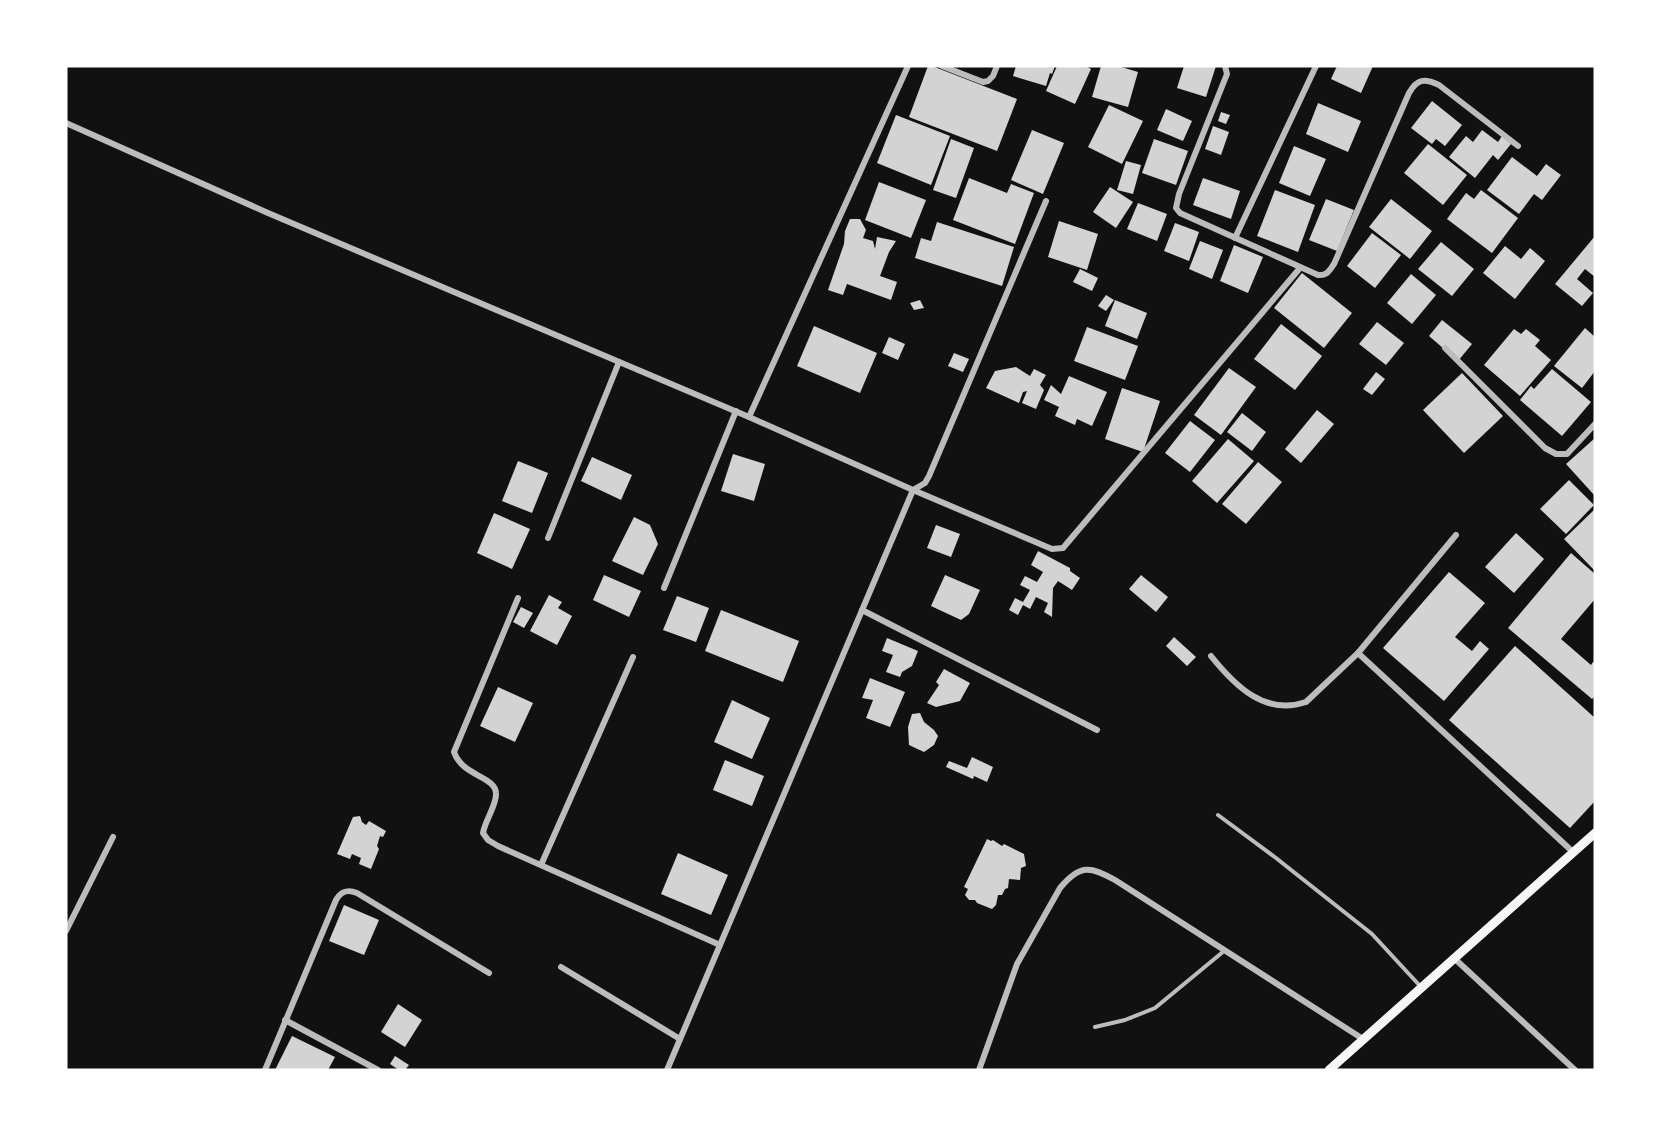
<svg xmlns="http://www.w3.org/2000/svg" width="1661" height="1136" font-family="'IBM Plex Sans',sans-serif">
	<rect width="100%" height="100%" fill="#111"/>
	<g fill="#d3d3d3">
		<polygon points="928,66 932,66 1017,99 997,151 909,117"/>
		<polygon points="1016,66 1055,66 1052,74 1050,73 1046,86 1013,76"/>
		<polygon points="1057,66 1085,66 1091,69 1075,104 1046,91"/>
		<polygon points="1101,66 1118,66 1138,72 1128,107 1092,97"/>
		<polygon points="1184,66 1216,66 1206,97 1177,88"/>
		<polygon points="1337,66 1373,66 1361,93 1331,79"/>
		<polygon points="1432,101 1462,125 1445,146 1436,139 1432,144 1411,128"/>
		<polygon points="1318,103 1361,121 1348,152 1306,134"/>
		<polygon points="1109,105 1143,121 1122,164 1088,147"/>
		<polygon points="1166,109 1192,121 1183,141 1157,130"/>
		<polygon points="1221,112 1230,115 1226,124 1218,121"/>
		<polygon points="896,115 950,136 931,185 877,163"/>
		<polygon points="1213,126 1229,132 1221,155 1205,149"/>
		<polygon points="1032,130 1064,143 1043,194 1011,180"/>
		<polygon points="1482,130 1498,142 1502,136 1511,144 1498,160 1493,155 1475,178 1449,157 1466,136 1473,142"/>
		<polygon points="951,139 974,148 956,198 933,190"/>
		<polygon points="1154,139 1188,151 1176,185 1142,173"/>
		<polygon points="1428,144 1467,175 1443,205 1404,173"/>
		<polygon points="1294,146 1326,159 1310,196 1279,183"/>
		<polygon points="1512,157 1537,176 1546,164 1561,175 1542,200 1534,194 1519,214 1487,190"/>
		<polygon points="1126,161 1141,165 1133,194 1117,190"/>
		<polygon points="969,178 1007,193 1011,184 1034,193 1015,244 953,220"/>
		<polygon points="1203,178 1240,191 1231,219 1193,205"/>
		<polygon points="879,182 926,200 911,238 865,220"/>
		<polygon points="1110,187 1133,202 1116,228 1093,212"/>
		<polygon points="1275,190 1315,205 1298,252 1257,236"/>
		<polygon points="1481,190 1518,218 1492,253 1447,219 1466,193 1474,199"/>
		<polygon points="1326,199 1354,210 1337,251 1309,240"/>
		<polygon points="1391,199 1432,231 1410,259 1369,227"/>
		<polygon points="1138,203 1167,214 1157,241 1127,229"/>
		<polygon points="850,219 860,219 866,230 863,238 873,241 875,249 877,237 896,241 889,252 880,276 897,282 891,300 847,284 843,295 828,290 844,244 845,231"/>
		<polygon points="1059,221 1098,234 1087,270 1048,257"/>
		<polygon points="937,222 1014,247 1002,286 915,258 921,238 931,241"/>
		<polygon points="1175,223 1199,232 1189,261 1164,251"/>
		<polygon points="1372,233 1401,255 1375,288 1347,266"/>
		<polygon points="1595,236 1595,277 1585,269 1577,279 1593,293 1582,306 1555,284"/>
		<polygon points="1200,241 1223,250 1212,279 1189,269"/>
		<polygon points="1441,242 1474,269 1452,296 1418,269"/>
		<polygon points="1234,245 1263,257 1248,293 1220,281"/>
		<polygon points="1505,246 1521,259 1530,248 1545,261 1515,299 1483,273"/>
		<polygon points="1080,269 1098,278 1092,291 1073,282"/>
		<polygon points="1302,273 1352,313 1324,348 1274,308"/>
		<polygon points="1411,274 1436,295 1412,324 1387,303"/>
		<polygon points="1106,295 1114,300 1106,311 1098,306"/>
		<polygon points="920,300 924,308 914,310 910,303"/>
		<polygon points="1115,300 1147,313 1137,339 1105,326"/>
		<polygon points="1442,320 1472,344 1458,361 1429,336"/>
		<polygon points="1377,322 1404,343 1386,365 1359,344"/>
		<polygon points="1281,324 1322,356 1295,390 1254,359"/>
		<polygon points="814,326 877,353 860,393 797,366"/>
		<polygon points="1087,327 1138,346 1125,380 1074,361"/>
		<polygon points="1585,328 1595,337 1595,371 1582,388 1554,366"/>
		<polygon points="1514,329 1521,334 1526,329 1540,340 1535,346 1551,360 1520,396 1484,365"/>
		<polygon points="889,337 905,344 898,360 882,353"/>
		<polygon points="954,353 969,359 963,372 948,366"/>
		<polygon points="1016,367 1030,376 1034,369 1046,375 1040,385 1044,390 1036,409 1022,403 1027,391 1023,392 1019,403 986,388 995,371"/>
		<polygon points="1229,368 1256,387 1221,435 1194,415"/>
		<polygon points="1552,369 1591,402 1562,436 1520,400 1531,386 1534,389"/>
		<polygon points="1376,372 1385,379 1372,395 1363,389"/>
		<polygon points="1462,373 1503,416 1464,453 1423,410"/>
		<polygon points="1069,376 1107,392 1092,426 1077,419 1075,425 1055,416 1059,407 1044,400 1051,385 1061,394"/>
		<polygon points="1122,388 1160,401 1143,452 1105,439"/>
		<polygon points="1317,410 1334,424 1301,463 1285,449"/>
		<polygon points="1242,413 1266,432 1252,451 1227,432"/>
		<polygon points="1190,421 1215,440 1190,472 1165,453"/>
		<polygon points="1595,438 1595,496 1566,464"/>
		<polygon points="1228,439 1254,461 1217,503 1192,481"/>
		<polygon points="733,454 765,464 754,501 721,491"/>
		<polygon points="592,457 632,475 621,500 581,481"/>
		<polygon points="518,461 548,473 532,513 502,501"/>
		<polygon points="1258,462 1282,482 1246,524 1222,504"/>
		<polygon points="1569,480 1594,505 1566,534 1540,509"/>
		<polygon points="1595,509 1595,571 1564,539"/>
		<polygon points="494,513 530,529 512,569 477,553"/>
		<polygon points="634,517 650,525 658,544 643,575 612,561"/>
		<polygon points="936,525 960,534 951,557 927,548"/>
		<polygon points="1516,533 1544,559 1514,593 1485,567"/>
		<polygon points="1038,551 1070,568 1070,571 1080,578 1072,590 1058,581 1053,588 1052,617 1044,612 1048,603 1036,597 1030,609 1023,605 1018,615 1009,610 1015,598 1023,602 1030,590 1020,585 1025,576 1037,582 1043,572 1031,565"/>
		<polygon points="1571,553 1595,574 1595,599 1561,639 1591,665 1593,662 1595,663 1595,696 1592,699 1508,628"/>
		<polygon points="1449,572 1485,603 1455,637 1472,651 1480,641 1489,649 1444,701 1383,648"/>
		<polygon points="604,575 641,591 629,617 593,600"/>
		<polygon points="945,575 980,590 969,614 961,620 931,606"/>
		<polygon points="1141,575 1168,597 1156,612 1129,589"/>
		<polygon points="549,595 562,602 558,608 572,616 557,645 530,631"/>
		<polygon points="677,596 709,608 696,642 663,630"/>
		<polygon points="521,607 533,613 524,628 513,622"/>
		<polygon points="721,610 799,641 783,682 705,651"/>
		<polygon points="1174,637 1196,657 1187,666 1166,646"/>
		<polygon points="887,638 918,651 912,666 902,672 900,677 886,672 893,655 882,651"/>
		<polygon points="1515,646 1595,718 1595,801 1570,828 1449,720"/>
		<polygon points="944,669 970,683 960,701 936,707 927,703 939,685 936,682"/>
		<polygon points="870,678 905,692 890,727 866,718 873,700 862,698"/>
		<polygon points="498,687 533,703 515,742 480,726"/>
		<polygon points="732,700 770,718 752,759 714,742"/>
		<polygon points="920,713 924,722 934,730 938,736 934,745 924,752 909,745 908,727 912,714"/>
		<polygon points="972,757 993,767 987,782 974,776 973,779 946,767 949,761 967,768"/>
		<polygon points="725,760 764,776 752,806 713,790"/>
		<polygon points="360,816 362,822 366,825 369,821 386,831 383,837 380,836 377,846 379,849 371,869 359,864 361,858 352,854 350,859 337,854 353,817"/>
		<polygon points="987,839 991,841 993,840 1002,846 1004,844 1024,854 1026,866 1021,868 1020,880 1009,879 1008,888 1005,889 1002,895 998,895 996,905 992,909 977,903 975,900 969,900 965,895 968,889 964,887"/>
		<polygon points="678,853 728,875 711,915 661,894"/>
		<polygon points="344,905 379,920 364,955 329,941"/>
		<polygon points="398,1004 422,1020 405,1047 381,1032"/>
		<polygon points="292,1036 335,1057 328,1070 275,1070"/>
		<polygon points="395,1056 409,1065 405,1070 399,1070 390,1064"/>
	</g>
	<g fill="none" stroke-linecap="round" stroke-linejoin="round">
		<g stroke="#bcbcbc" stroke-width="4">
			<polyline points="1218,815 1276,858 1372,934 1421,987"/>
			<polyline points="1095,1027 1125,1020 1155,1008 1224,951"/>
		</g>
		<g stroke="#bcbcbc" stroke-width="6">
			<polyline points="942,66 983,82 988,81 993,76 997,66"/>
			<path d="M1225,66l2,8 -48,120 -3,14 4,5 138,62c9,1 11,-4 16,-11l75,-171c8,-14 15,-15 30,-8l79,61"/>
			<polyline points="66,123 268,213 749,417 913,490 1052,549 1063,548 1300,268"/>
			<polyline points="1235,238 1316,66"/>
			<polyline points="1445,348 1545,448 1556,454 1567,454 1595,424"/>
			<polyline points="749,417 908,66"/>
			<polyline points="548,538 619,362"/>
			<polyline points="664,588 736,411"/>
			<path d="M518,598l-64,154c8,24 41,24 42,41 1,12 -11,27 -13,40l5,7 10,6 222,99"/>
			<polyline points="862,610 1097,730"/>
			<polyline points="1358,653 1573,852"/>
			<path d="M1211,656c24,30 54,60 95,46l52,-49 98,-118"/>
			<polyline points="541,865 633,657"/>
			<polyline points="66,931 113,837"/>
			<polyline points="1455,959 1575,1070"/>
			<polyline points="561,967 680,1039"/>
			<polyline points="285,1020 378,1070"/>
			<path d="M265,1070l71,-170c5,-9 11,-11 21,-7l132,80"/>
			<polyline points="667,1070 913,490 925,483 929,476 1046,201"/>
			<path d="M979,1070l38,-106 43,-76c20,-24 30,-22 55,-8l248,159"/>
		</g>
		<polyline stroke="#f5f5f5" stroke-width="9" points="1329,1070 1595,833"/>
	</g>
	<rect width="1661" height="1136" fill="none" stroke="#ffffff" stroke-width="135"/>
</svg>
